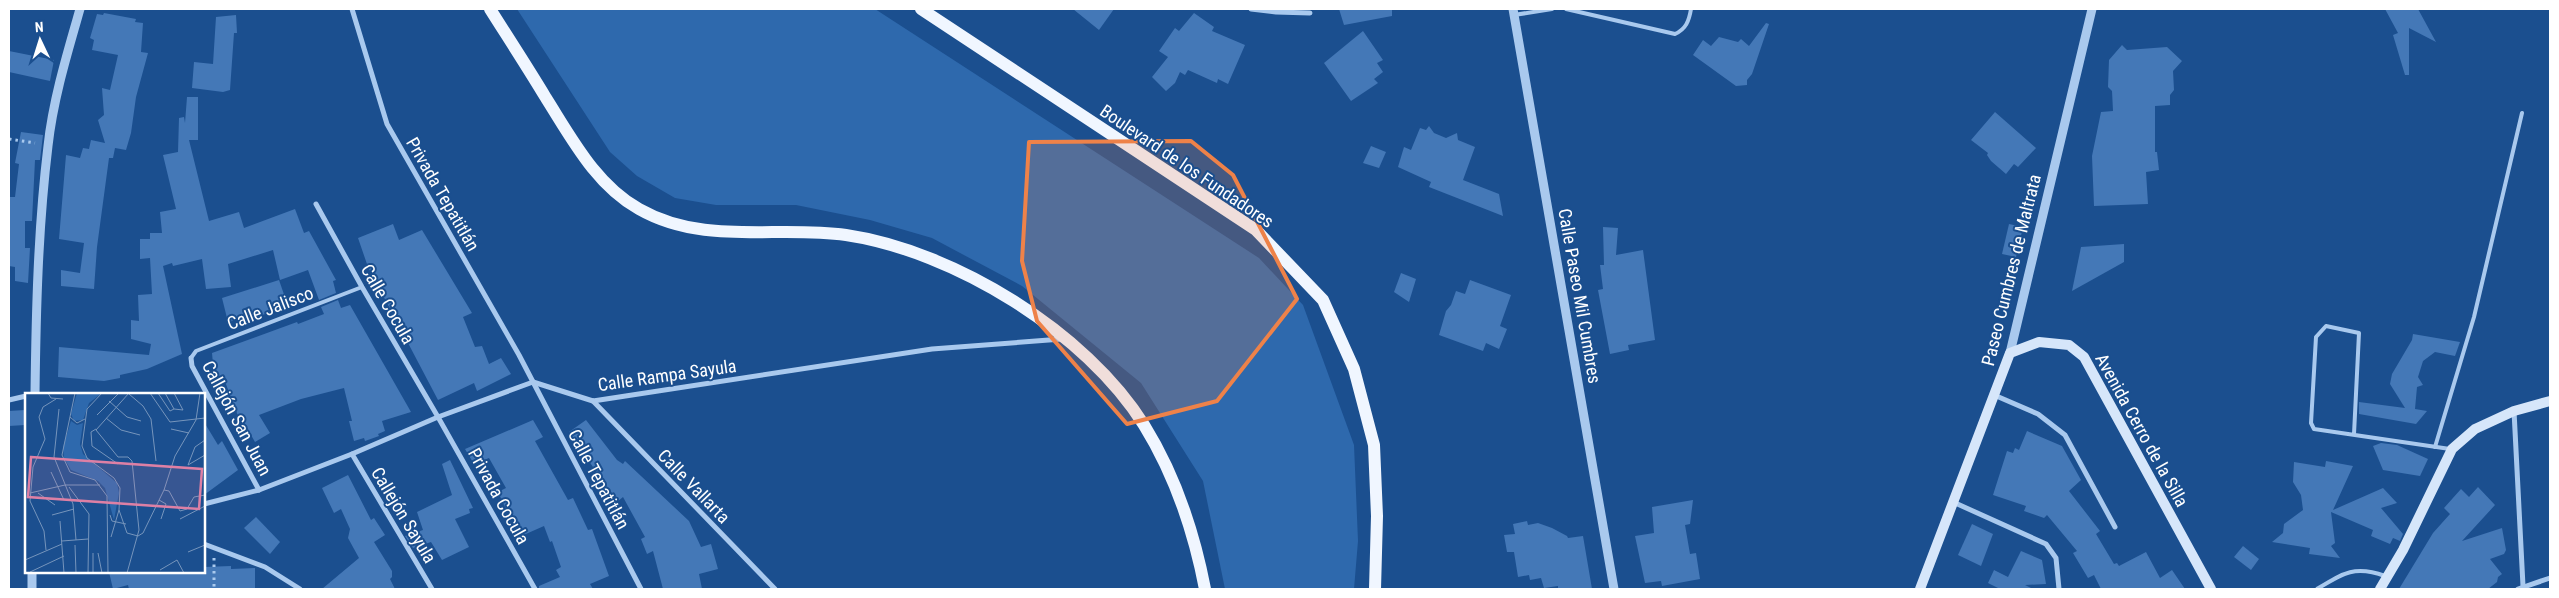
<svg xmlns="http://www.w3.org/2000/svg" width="2559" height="598" font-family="'Roboto Condensed',sans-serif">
	<rect width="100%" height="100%" fill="#1b4f8f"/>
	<polygon fill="#2e69ad" points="517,9 875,9 1259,258 1303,305 1354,445 1358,541 1354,589 1225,589 1203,481 1141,383 1022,286 932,238 870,220 796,205 716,205 675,198 637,176 610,152"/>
	<g fill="#4478b7">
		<polygon points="1073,9 1114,9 1099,30"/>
		<polygon points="1339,9 1392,9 1392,16 1344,25"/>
		<polygon points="2385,9 2418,9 2436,42 2409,28 2409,75 2405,75 2393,35 2398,33"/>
		<polygon points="104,13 136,19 135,22 143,23 141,52 148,53 136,97 131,133 126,150 115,148 113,158 109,158 97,247 94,289 61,286 61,270 80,273 84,243 59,239 66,155 80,158 83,148 89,149 91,140 105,143 98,120 104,115 102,88 110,90 118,55 92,50 94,40 90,38 97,14 103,15"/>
		<polygon points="1194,13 1214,27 1212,31 1245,45 1228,84 1218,79 1217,83 1188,70 1185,75 1180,72 1175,83 1166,91 1152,77 1168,57 1159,51 1175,28 1179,31"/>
		<polygon points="236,15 237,33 234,33 230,90 223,92 192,88 194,62 213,64 216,17"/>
		<polygon points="1766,23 1769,24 1752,74 1747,80 1747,85 1736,86 1693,55 1703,40 1711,46 1719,37 1738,42 1741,39 1749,46"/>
		<polygon points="1363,31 1383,60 1377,63 1383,72 1374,79 1378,83 1351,101 1324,63"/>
		<polygon points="2122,45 2127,50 2167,47 2182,61 2173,71 2174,90 2170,95 2170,105 2155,106 2155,152 2157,152 2159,170 2146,172 2148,204 2094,206 2092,156 2101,112 2113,111 2112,91 2108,87 2109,60"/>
		<polygon points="9,51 54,60 50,81 9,72"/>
		<polygon points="187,97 198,97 198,140 189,140 209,221 239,212 244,228 295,209 304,233 309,231 336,280 333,281 336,293 319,300 308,270 280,280 273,250 228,264 231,287 206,289 202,259 173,266 172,263 163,266 182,354 147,369 120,375 120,378 104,381 58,377 59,347 149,355 151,344 131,339 131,320 139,321 138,295 152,294 150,258 140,259 140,239 150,239 150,233 162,233 160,212 176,209 163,155 178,152 179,118 184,117 185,123"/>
		<polygon points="1995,112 2036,148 2018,167 2014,164 2006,174 1991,161 1987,155 1988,153 1971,140"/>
		<polygon points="1429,126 1434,133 1446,138 1457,133 1458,140 1475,147 1463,180 1499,194 1503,216 1429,187 1431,182 1398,167 1404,147 1411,150 1420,128 1426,130"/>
		<polygon points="21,132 43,135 40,160 35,160 32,221 25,221 25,248 30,248 28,283 15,281 15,267 9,266 9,197 15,197 19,164 15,163"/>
		<polygon points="1371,146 1386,152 1379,168 1363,163"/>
		<polygon points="393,224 399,240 422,230 472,313 463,317 475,347 482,346 489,364 501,358 511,374 477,391 474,383 438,400 368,267 358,238"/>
		<polygon points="2009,224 2023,227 2016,257 2002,254"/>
		<polygon points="1603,227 1618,228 1616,255 1643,250 1655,340 1628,345 1629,350 1610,354 1598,290 1603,289 1600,265 1604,265"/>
		<polygon points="2124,244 2124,262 2072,291 2081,247"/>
		<polygon points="1401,273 1416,279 1409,302 1394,292"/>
		<polygon points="279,280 289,309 228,322 222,298"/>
		<polygon points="1470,280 1511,295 1500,326 1507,329 1499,349 1486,343 1483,351 1439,335 1446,311 1451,305 1456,291 1465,294"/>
		<polygon points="338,300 341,308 350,305 411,412 382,421 385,431 378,434 379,436 365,441 364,438 354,441 349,421 352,421 344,388 301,399 259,415 270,433 255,442 243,421 240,421 224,379 220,381 213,364 212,353 297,322 298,324 324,314 321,307"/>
		<polygon points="2413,334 2460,342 2455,356 2435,352 2423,361 2418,377 2423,385 2417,387 2415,409 2427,411 2416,424 2359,414 2359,402 2405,408 2390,384 2392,374 2412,340"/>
		<polygon points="25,410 25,425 9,426 9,411"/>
		<polygon points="533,420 543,437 535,441 568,500 573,498 588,530 592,529 609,576 590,584 593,589 539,589 539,586 560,577 556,570 561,567 552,541 550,542 544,526 519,537 498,492 506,488 489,458 474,464 465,449"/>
		<polygon points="586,420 617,460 623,464 625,461 689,521 701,547 711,544 718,569 699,574 702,589 663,589 653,551 647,554 641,539 645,537 623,497 617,502 569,432"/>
		<polygon points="204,422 218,445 222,441 238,470 204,495"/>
		<polygon points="2027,431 2062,446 2081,480 2069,491 2100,531 2096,534 2114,564 2117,563 2119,566 2146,552 2160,578 2172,570 2185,589 2101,589 2094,575 2088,578 2073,553 2077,551 2047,515 2044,518 2024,511 2026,506 1993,495 2007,451 2013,453 2015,448 2019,450"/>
		<polygon points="2381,443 2397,445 2428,459 2420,476 2383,470 2373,446"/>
		<polygon points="450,460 473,508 469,509 470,513 455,519 469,547 442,560 431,542 413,548 405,536 423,530 417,512 452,495 442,464"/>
		<polygon points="2326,461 2353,466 2333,510 2383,488 2397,503 2381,508 2403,534 2400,541 2393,538 2390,544 2371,536 2373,530 2331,512 2335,543 2331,546 2340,558 2309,554 2310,548 2272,542 2283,533 2284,524 2303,510 2301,495 2293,482 2294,462 2325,467"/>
		<polygon points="348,475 371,520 374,518 385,535 374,542 392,571 392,577 390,579 395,589 322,589 359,558 348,538 350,529 341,509 334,513 322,488"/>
		<polygon points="2478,487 2495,505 2462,541 2502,528 2506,550 2504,554 2490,559 2502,574 2498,577 2497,582 2488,589 2399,589 2433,533 2450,514 2444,508 2461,489 2469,497"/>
		<polygon points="1693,500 1690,524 1685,525 1690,554 1696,553 1700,579 1662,586 1661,581 1645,583 1635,536 1654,533 1652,507"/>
		<polygon points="256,517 280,542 270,554 244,528"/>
		<polygon points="1527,521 1528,525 1538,523 1552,528 1567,536 1568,538 1583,536 1592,589 1558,589 1558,586 1544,588 1541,578 1530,580 1529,575 1518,577 1514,552 1507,552 1504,535 1515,534 1513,524"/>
		<polygon points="1972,524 1993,534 1981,566 1958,555"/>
		<polygon points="2243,546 2259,559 2251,570 2234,557"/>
		<polygon points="2021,551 2042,560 2046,584 2025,585 2033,589 2000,589 1988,583 1994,570 2008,577"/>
		<polygon points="231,566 231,569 255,568 255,589 129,589 128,585 113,589 109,572 204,572 204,567"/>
	</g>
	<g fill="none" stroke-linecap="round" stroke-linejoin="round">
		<g stroke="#a9c9ee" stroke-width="3" stroke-dasharray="2.5 4" stroke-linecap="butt">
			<polyline points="9,139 35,143"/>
			<polyline points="214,558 214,589"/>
		</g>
		<g stroke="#a9c9ee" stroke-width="4">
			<path d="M1566,9l109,25c11,-5 14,-13 16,-25"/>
			<polyline points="1514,15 1552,9"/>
			<polyline points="191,358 196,351 362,287"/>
			<polyline points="2354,434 2359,333 2326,326 2316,337 2311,423 2314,429 2450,449"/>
			<polyline points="2435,447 2474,317 2522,113"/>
			<path d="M2317,589c26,-16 38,-24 68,-13"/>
		</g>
		<g stroke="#a9c9ee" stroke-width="5">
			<polyline points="352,9 387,124 519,355 641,589"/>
			<polyline points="1251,9 1276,12 1310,13"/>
			<polyline points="316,204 362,287 438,417 535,589"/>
			<polyline points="191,358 192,366 259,490"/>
			<polyline points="1994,395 2038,414 2065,435 2115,527"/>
			<polyline points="9,400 26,396"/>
			<polyline points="593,401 775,589"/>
			<polyline points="2514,411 2523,586"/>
			<polyline points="352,454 432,589"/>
			<polyline points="1953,502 2046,544 2056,558 2059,589"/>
			<polyline points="204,504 259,490 352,454 438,417 533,382 593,401 932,349 1062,339"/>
			<polyline points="204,544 265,567 300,589"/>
			<polyline points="2518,589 2550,578"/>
		</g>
		<g stroke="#a9c9ee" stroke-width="9">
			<polyline points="1513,9 1614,589"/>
			<polyline points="2010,353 2092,9"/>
			<path d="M35,394c1,-82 3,-166 13,-248 5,-46 19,-92 32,-137"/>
			<polyline points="32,589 32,572"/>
		</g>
		<g stroke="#d6e6fa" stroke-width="10">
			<polyline points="1920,589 2010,353 2039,342 2069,345 2084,357 2211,589"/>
			<polyline points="2380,589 2403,550 2452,449 2475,429 2514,411 2550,401"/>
		</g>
		<g stroke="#f0f6ff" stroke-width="12">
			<path d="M490,9c19,30 38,59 56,89 26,41 50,87 93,111 65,37 137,16 207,26 108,16 240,97 298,190 31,50 50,107 61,164"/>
			<polyline points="921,9 1256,230 1323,300 1354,369 1374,445 1377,516 1375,589"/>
		</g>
	</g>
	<path fill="#ee8249" fill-opacity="0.2" stroke="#ee8249" stroke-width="4" stroke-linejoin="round" d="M1191,141l42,34 64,124 -80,102 -90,23 -90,-103 -15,-60 7,-119z"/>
	<g text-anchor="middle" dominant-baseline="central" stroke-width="4" stroke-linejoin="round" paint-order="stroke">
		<g font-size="18" fill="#fff" stroke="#1b4f8f">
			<text transform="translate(1187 166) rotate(34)">Boulevard de los Fundadores</text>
			<text transform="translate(443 194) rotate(60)">Privada Tepatitlán</text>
			<text transform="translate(2011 270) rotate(-76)">Paseo Cumbres de Maltrata</text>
			<text transform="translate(1580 296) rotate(80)">Calle Paseo Mil Cumbres</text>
			<text transform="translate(388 304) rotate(60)">Calle Cocula</text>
			<text transform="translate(270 308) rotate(-21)">Calle Jalisco</text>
			<text transform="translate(667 375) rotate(-8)">Calle Rampa Sayula</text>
			<text transform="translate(237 418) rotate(62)">Callejón San Juan</text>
			<text transform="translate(2142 430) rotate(61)">Avenida Cerro de la Silla</text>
			<text transform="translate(599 479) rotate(62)">Calle Tepatitlán</text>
			<text transform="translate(694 486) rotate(46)">Calle Vallarta</text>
			<text transform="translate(499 496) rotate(61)">Privada Cocula</text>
			<text transform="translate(404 515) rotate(59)">Callejón Sayula</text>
		</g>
	</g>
	<g transform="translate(25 393)">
		<rect width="180" height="180" fill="#1b4f8f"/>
		<path d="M52,0h25l-13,10 -6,17 -9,1 -3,-7zM46,28l6,4 6,-2 -3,21 3,10 34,29 2,10 -5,27 -9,-32 -7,-7 -27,-11 -7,-12 -1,-11z" fill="#2e69ad"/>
		<path fill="none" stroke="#7695bc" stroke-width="1" d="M23,0l3,5 12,1M50,0l-13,62 8,17 25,8 12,16 1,77M77,0l-15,16 -5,37 5,12 27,20 6,10 -1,22 -8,27M125,0l20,29 35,-4M133,0l12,18 4,-2M140,0l9,16 9,1M149,0l9,17M104,1l14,12 8,13 5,42M84,8l18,16 14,4M34,16l-5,48 19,47 3,36M72,22l21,-21M45,24l7,6 8,-4M81,25l15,12 19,5M71,36l-5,3 1,14 26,18M146,36l18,4M163,72l7,-18 10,-7M163,72l17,-10M26,79l13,28M44,94l20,27 -1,59M139,97l11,-34 21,-36 4,-27M5,100l35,-8h35M13,100l17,12M134,107l7,4 -5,15M94,117l8,23 11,3 5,-3 21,-43 5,1 11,20 7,-2 7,-12 11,-2M27,122l22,-6M85,122l2,6 14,3M155,126l25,-13M35,128l4,52M37,148l26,-2M50,152l1,28M21,157l-2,-19 -14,-30 3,-34 12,-28 -6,-22 4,-10 13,-8M163,159l17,-7M68,160v20M73,160l4,20M0,167l37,-16M135,177l17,-10 7,13M5,179l34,-16M102,180l12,-43 -7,-69 -4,-4h-10l-22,-27 33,-37"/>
		<path fill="#dd80a5" fill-opacity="0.15" stroke="#dd80a5" stroke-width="2.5" d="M6,64l171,12 -3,40 -171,-12z"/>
		<rect width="180" height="180" fill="none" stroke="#fff" stroke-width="2.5"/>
	</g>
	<rect width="2559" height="598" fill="none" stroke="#ffffff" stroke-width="20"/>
	<g transform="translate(40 40) rotate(356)" stroke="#1b4f8f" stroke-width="4" paint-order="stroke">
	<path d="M0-4L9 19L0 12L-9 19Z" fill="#ffffff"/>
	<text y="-8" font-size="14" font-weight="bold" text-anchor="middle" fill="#ffffff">N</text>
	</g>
</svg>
